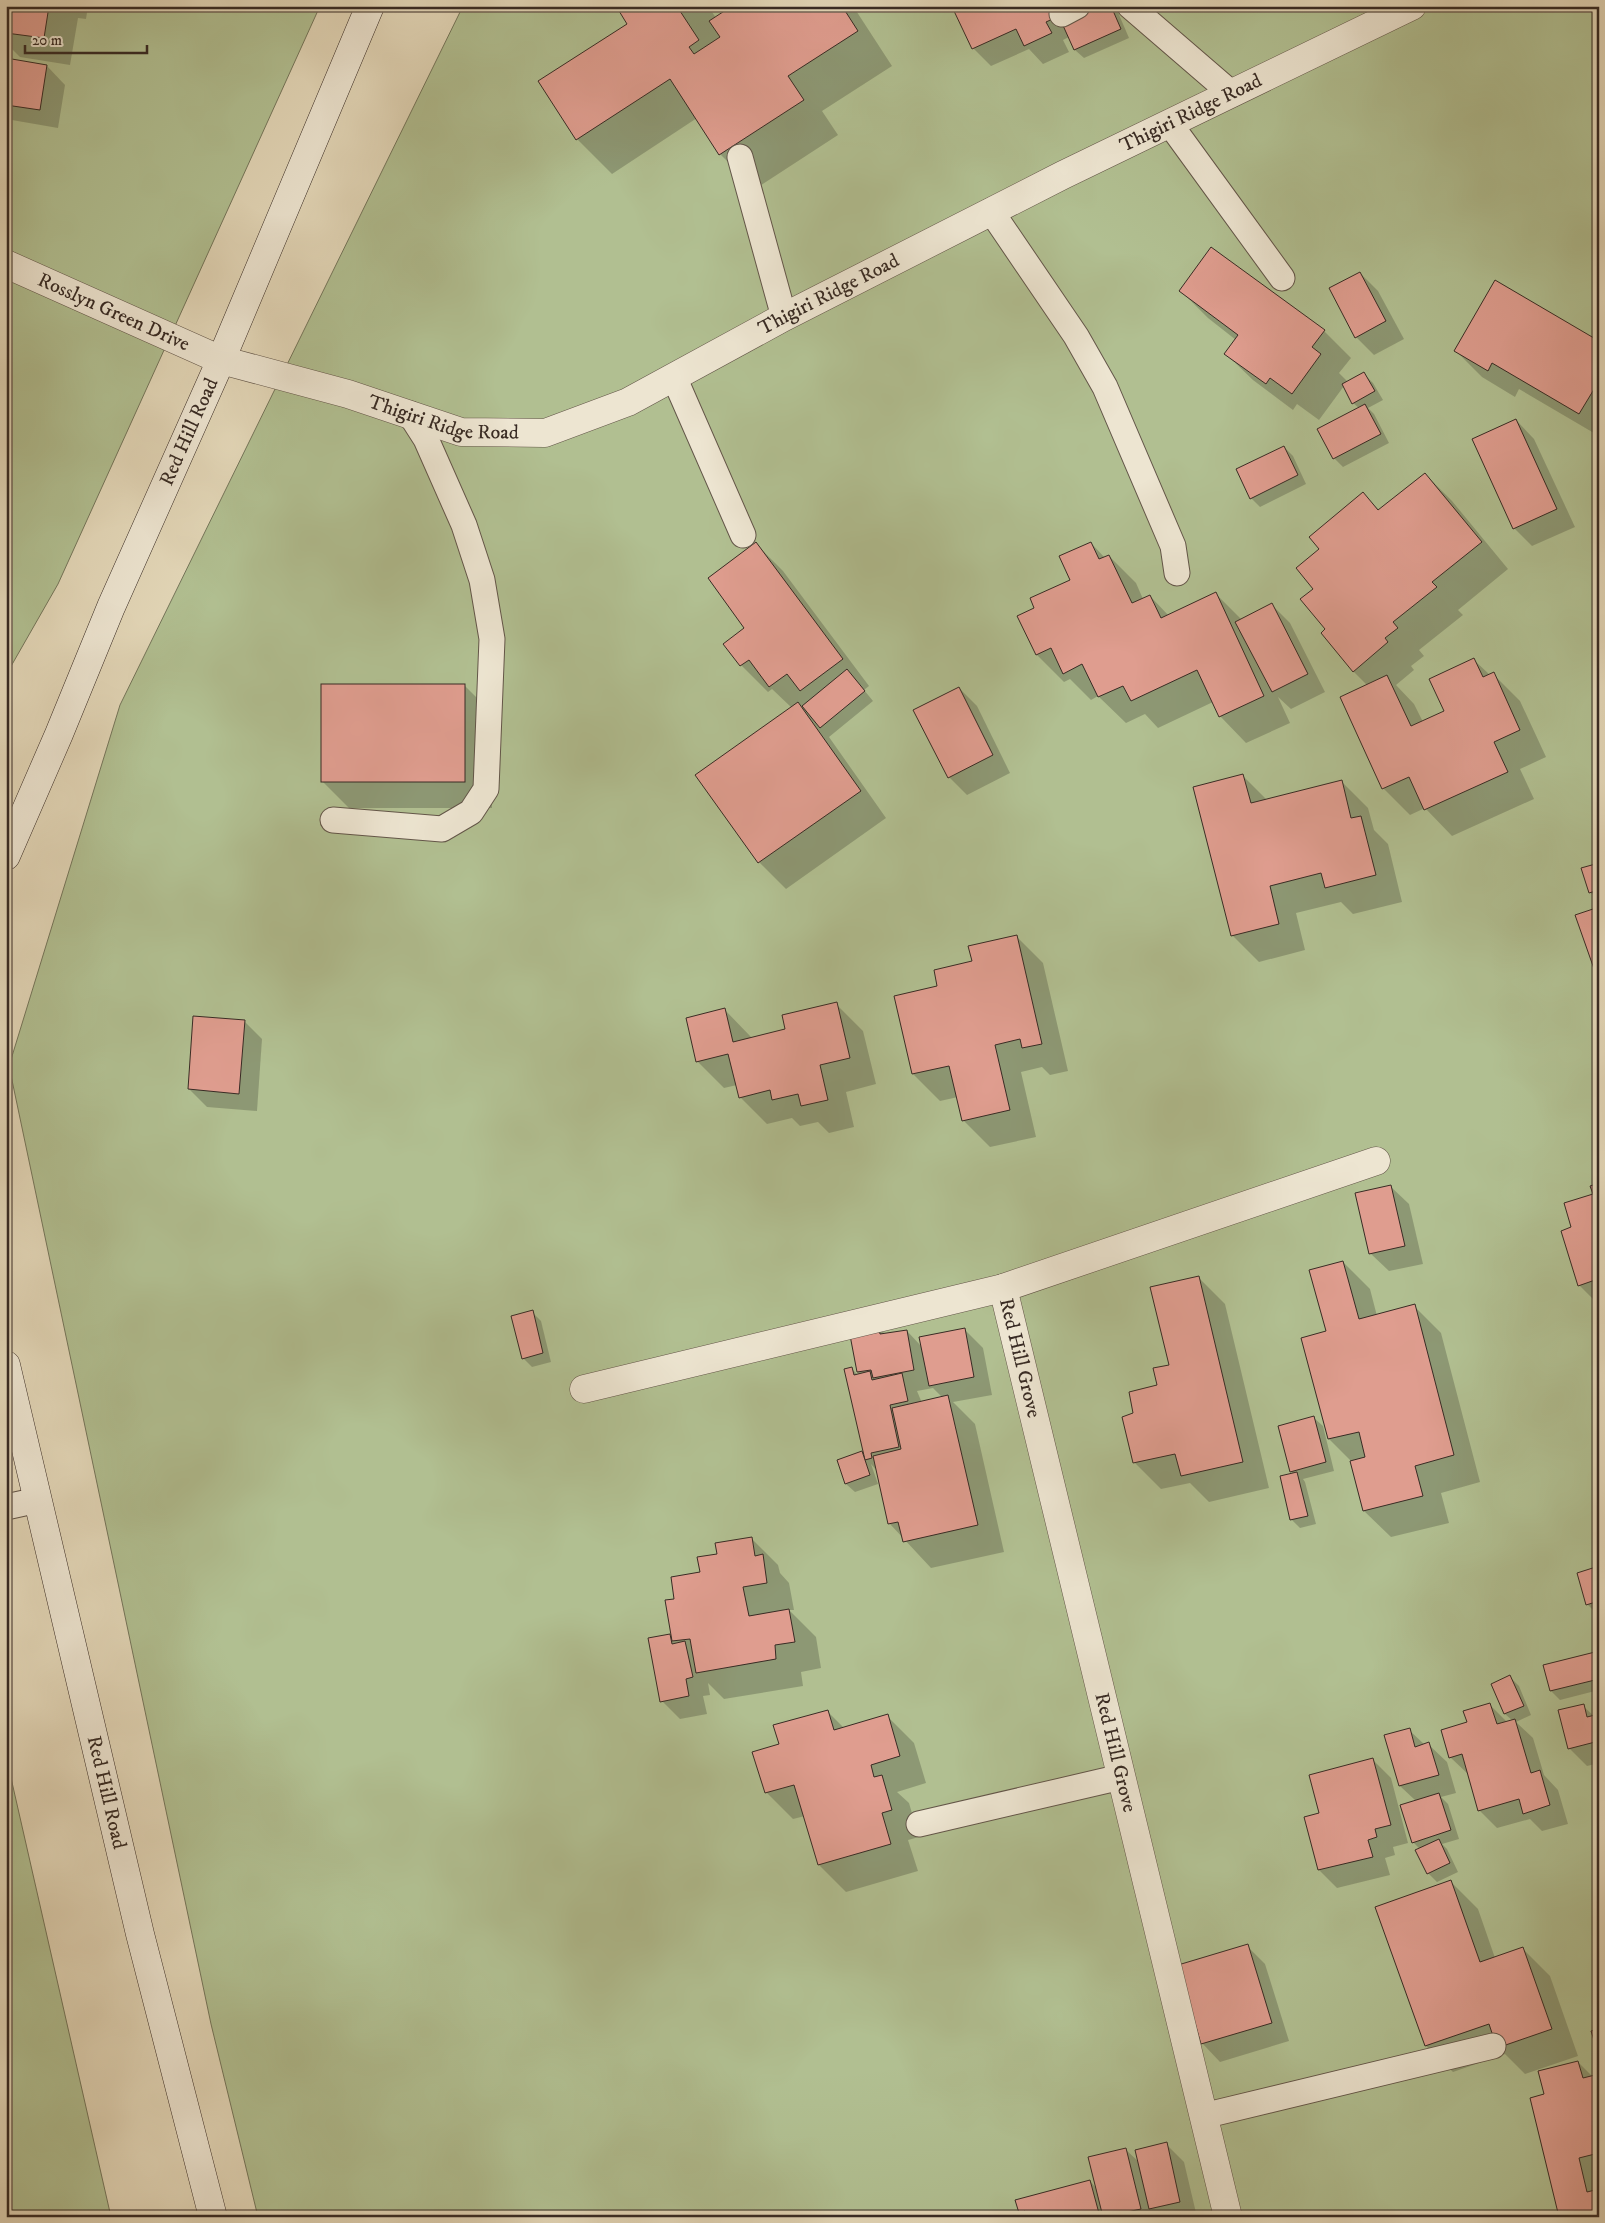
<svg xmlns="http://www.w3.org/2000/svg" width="1605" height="2223" font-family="'IM FELL DW Pica',serif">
	<rect width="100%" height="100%" fill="#e3d7b8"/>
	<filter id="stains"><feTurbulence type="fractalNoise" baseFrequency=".004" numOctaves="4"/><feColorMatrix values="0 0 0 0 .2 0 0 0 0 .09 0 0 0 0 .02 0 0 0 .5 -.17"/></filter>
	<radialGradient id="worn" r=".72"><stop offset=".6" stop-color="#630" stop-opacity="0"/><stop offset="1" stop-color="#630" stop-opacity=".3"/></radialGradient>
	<g fill="#b1bf91" stroke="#74755a">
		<polygon points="6,6 320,6 58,584 6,675"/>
		<polygon points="463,6 1599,6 1599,2217 258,2217 211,2024 9,1066 120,705"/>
		<polygon points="6,1756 111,2217 6,2217"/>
	</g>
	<g fill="#0003" fill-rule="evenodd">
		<polygon points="6,6 88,6 86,19 78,18 70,65 20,57 6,43"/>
		<polygon points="617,6 708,6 716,18 731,8 730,6 853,6 892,66 822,111 838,135 755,189 720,154 697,118 612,174 577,139 629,24"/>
		<polygon points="1097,6 1113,6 1117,10 1129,38 1084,58 1075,50 1069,37 1063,40 1069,52 1043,64 1029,49 991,66 973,48 956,11 1067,19"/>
		<polygon points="6,60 47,66 65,85 58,128 6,119"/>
		<polygon points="1212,249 1324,331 1351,358 1339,373 1348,382 1364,374 1373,383 1383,400 1368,408 1374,414 1389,443 1343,467 1334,458 1359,408 1353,403 1344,386 1319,420 1297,404 1293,410 1253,380 1226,354 1236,340 1208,318 1181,291"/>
		<polygon points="1360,273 1378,291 1404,339 1374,355 1356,337"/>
		<polygon points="1599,342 1599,436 1519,389 1515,397 1482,377 1455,350"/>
		<polygon points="1516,420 1534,439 1575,527 1532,546 1514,528"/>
		<polygon points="1284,447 1293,456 1306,484 1260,507 1251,498"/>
		<polygon points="1425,474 1452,501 1508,569 1458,610 1463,615 1419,650 1424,656 1411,666 1414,670 1396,685 1414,704 1423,722 1446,711 1474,660 1490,675 1493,674 1520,701 1546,757 1520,769 1534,799 1452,836 1425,808 1410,815 1383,788 1368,686 1353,671 1327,630 1315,589 1321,549 1363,494 1380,511"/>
		<polygon points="1091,543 1105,558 1109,556 1136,583 1143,599 1150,596 1169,616 1216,594 1242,620 1272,605 1290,623 1325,692 1291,709 1278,697 1290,723 1246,743 1220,716 1213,702 1158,728 1145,714 1126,723 1098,696 1091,700 1070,679 1064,682 1037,655 1019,616 1035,608 1072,580"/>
		<polygon points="756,544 783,571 869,686 864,690 873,701 829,737 886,818 786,889 759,862 697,775 792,708 772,689 768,692 741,665"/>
		<polygon points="464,685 491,712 492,808 349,808 322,781"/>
		<polygon points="959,688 977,706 1010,773 967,795 949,777"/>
		<polygon points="1243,776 1267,800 1341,781 1368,808 1374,830 1388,844 1402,902 1353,914 1341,902 1296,913 1305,950 1259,962 1232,935"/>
		<polygon points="1599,864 1599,901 1590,892"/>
		<polygon points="1016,936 1043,963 1068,1071 1050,1075 1042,1067 1021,1072 1036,1137 990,1147 963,1120 958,1097 940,1101 913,1074 896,997 939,987"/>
		<polygon points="836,1004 863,1031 876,1084 846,1092 854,1127 829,1133 818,1122 800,1126 792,1118 767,1124 740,1097 737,1085 724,1088 697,1061 724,1009 752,1038 786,1030"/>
		<polygon points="244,1021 262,1039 257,1111 207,1107 189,1089"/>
		<polygon points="1599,1184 1599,1305 1579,1285 1573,1228 1594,1195"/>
		<polygon points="1390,1186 1409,1204 1423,1264 1389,1271 1370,1253"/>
		<polygon points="1343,1262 1370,1289 1377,1316 1414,1306 1441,1333 1480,1482 1441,1493 1449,1523 1391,1537 1364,1511 1352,1462 1329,1439 1328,1332"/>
		<polygon points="1198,1277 1225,1304 1269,1488 1209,1502 1190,1483 1161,1489 1134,1462 1135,1414 1158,1386 1170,1366"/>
		<polygon points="532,1312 541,1321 551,1362 532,1367 523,1358"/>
		<path d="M878,1327l7,7 22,-3 15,16 43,-17 18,18 9,47 -39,7 22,22 29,128 -73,16 -41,-44 -13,-53 -6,-7 7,20 -23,8 -9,-8 15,-31 4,4 -13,-88 6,6 -7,-44zM933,1388l10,10 -21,5 -5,-12z"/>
		<polygon points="1314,1418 1323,1426 1334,1471 1303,1479 1305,1482 1316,1524 1300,1528 1291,1519 1293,1474 1291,1471"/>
		<polygon points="751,1538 778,1565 780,1573 789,1583 794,1610 789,1610 816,1637 821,1668 801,1672 803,1686 724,1699 708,1683 710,1695 703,1696 707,1714 680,1719 662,1701 670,1635 673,1638 676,1600 718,1555"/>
		<polygon points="1599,1567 1599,1613 1596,1613 1587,1604"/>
		<polygon points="1599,1652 1599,1690 1560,1700 1551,1691"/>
		<polygon points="1510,1677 1519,1686 1531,1715 1516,1722 1533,1738 1544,1775 1558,1790 1568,1824 1542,1831 1530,1819 1497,1828 1479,1810 1469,1775 1450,1757 1468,1723 1490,1705 1507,1722 1513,1721 1505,1714 1493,1685"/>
		<polygon points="1583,1706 1595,1717 1599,1716 1599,1763 1587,1766 1569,1748"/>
		<polygon points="827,1711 844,1728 887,1716 914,1743 926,1783 897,1792 909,1803 919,1837 908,1840 918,1871 846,1892 819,1865 805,1816 793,1819 766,1792 780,1745"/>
		<polygon points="1409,1730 1425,1745 1428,1744 1447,1762 1456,1793 1441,1797 1448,1804 1459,1839 1442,1844 1447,1849 1458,1872 1437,1882 1428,1873 1420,1849 1413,1842 1416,1801 1400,1786"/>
		<polygon points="1373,1760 1391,1778 1408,1843 1393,1847 1395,1855 1385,1858 1390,1875 1337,1888 1319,1870 1306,1818 1320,1814"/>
		<polygon points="1451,1882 1478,1909 1495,1958 1523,1949 1550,1976 1578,2056 1525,2074 1505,2054 1453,2072 1426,2046"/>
		<polygon points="1247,1946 1265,1964 1289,2041 1220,2062 1202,2043"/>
		<polygon points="1578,2062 1593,2077 1599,2076 1599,2217 1561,2217 1545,2095"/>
		<polygon points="1166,2144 1184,2162 1197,2217 1159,2217 1155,2213 1156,2217 1024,2217 1020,2212 1090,2181 1097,2189 1125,2149 1140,2163"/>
	</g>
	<g fill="#df9d8f" stroke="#382b24">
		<polygon points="6,6 49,6 44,38 6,33"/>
		<polygon points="616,6 688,6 680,11 699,40 689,47 694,54 720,37 709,21 729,8 729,6 842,6 858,31 788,76 804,100 719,155 670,79 576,140 538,81 627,24"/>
		<polygon points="965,6 1053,6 1057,17 1046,22 1052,33 1024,46 1016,29 972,49 954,11"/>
		<polygon points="1094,6 1111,6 1121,29 1074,50 1061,21"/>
		<polygon points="6,58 47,65 40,110 6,105"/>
		<polygon points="1211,247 1325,330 1312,347 1321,354 1292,394 1270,378 1266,384 1224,354 1238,335 1179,291"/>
		<polygon points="1360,272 1386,321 1355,338 1329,288"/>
		<polygon points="1495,280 1599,341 1599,381 1579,414 1492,363 1488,371 1454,351"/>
		<polygon points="1364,372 1375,391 1352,404 1342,384"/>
		<polygon points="1365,404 1381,434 1333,459 1317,429"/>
		<polygon points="1516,419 1557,509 1513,529 1472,439"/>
		<polygon points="1284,446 1298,475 1250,499 1236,469"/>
		<polygon points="1425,473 1482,542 1432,582 1437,587 1393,622 1398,628 1385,638 1388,642 1353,672 1321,633 1325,629 1300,599 1313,589 1296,568 1319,549 1309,537 1363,492 1378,510"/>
		<polygon points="756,542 843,659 800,691 787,674 769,687 749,660 740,666 723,644 744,628 708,578"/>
		<polygon points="1091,542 1099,559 1109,555 1132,603 1150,595 1161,618 1216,592 1264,696 1219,717 1197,670 1131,701 1123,686 1098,697 1082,664 1063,674 1051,648 1036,655 1017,616 1034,608 1030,598 1070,580 1059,556"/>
		<polygon points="1272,603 1308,674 1272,692 1235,622"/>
		<polygon points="1474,658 1483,677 1494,672 1520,730 1494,742 1508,772 1424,810 1409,777 1382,789 1340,697 1387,675 1411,726 1444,711 1429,679"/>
		<polygon points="847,669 865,691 820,728 802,706"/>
		<rect x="321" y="684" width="144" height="98"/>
		<polygon points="959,687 993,755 948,778 913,710"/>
		<polygon points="798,702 861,791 758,863 695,775"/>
		<polygon points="1243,774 1251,803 1342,780 1351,818 1361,816 1376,875 1325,888 1321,873 1270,886 1279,924 1231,936 1193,787"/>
		<polygon points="1599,863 1599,890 1589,893 1581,868"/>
		<polygon points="1599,907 1599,983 1575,915"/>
		<polygon points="1017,935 1042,1044 1022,1048 1020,1039 995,1045 1010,1110 962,1121 949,1066 912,1074 894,996 937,986 934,970 972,961 968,946"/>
		<polygon points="837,1002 850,1058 820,1065 828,1100 801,1106 798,1094 772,1100 770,1090 739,1098 728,1054 696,1062 686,1018 725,1008 733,1042 785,1029 782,1015"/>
		<polygon points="193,1016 245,1020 239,1094 188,1089"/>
		<polygon points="1599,1183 1599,1283 1598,1279 1578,1286 1561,1231 1571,1227 1564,1203 1593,1194 1590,1186"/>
		<polygon points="1391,1185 1405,1246 1369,1254 1355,1193"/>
		<polygon points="1343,1261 1359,1319 1415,1304 1454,1455 1415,1466 1423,1496 1363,1511 1350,1461 1365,1457 1359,1432 1328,1439 1301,1338 1326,1331 1309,1270"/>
		<polygon points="1199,1276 1243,1462 1181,1476 1175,1454 1133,1463 1122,1417 1133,1413 1129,1392 1157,1385 1153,1368 1169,1365 1150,1287"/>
		<polygon points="533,1310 543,1353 522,1359 511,1316"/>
		<polygon points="878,1325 880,1334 907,1330 914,1370 873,1378 871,1370 857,1372 849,1330"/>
		<polygon points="965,1328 974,1377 929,1386 919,1337"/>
		<polygon points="852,1367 854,1375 870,1371 872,1380 902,1373 908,1401 890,1405 899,1447 871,1453 872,1458 865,1460 844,1369"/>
		<polygon points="948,1395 978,1525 903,1542 898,1522 888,1524 873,1456 901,1449 892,1408"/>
		<polygon points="1314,1416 1326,1462 1290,1472 1278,1426"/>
		<polygon points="862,1451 870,1475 845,1484 837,1460"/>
		<polygon points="1297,1472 1308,1516 1290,1520 1280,1476"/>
		<polygon points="752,1537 755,1556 763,1554 767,1583 743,1587 749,1616 789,1609 795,1642 775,1645 776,1659 696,1673 690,1639 672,1641 665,1600 674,1599 671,1577 700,1572 697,1557 717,1554 715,1543"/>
		<polygon points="1599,1566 1599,1601 1586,1605 1577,1573"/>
		<polygon points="670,1634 672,1644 685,1641 693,1677 686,1679 689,1696 660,1702 648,1638"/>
		<polygon points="1599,1651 1599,1679 1550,1691 1543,1665"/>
		<polygon points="1510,1675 1524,1706 1504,1714 1491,1684"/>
		<polygon points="1490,1703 1497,1724 1515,1719 1531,1773 1540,1770 1550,1805 1523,1814 1519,1799 1478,1811 1462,1754 1449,1758 1441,1730 1467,1722 1463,1711"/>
		<polygon points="1584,1704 1587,1717 1599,1714 1599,1741 1568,1749 1558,1710"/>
		<polygon points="828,1710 834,1730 888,1714 900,1756 871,1765 874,1777 882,1775 892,1810 882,1813 891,1844 818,1865 794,1785 765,1793 752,1752 779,1744 773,1725"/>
		<polygon points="1410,1728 1415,1747 1429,1742 1439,1775 1399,1786 1384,1735"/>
		<polygon points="1373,1758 1391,1825 1375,1829 1377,1837 1368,1840 1373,1857 1318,1870 1304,1817 1319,1813 1309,1775"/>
		<polygon points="1439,1793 1451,1830 1412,1843 1400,1805"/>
		<polygon points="1439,1839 1450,1863 1427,1874 1415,1850"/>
		<polygon points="1451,1880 1480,1962 1523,1947 1552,2029 1497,2048 1489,2024 1425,2046 1375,1907"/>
		<polygon points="1248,1944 1272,2023 1201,2044 1178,1965"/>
		<polygon points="1599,2029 1599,2056 1591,2031"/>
		<polygon points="1578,2061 1583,2078 1599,2074 1599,2153 1579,2158 1587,2192 1599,2189 1599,2217 1559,2217 1530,2098 1544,2094 1538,2071"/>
		<polygon points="1167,2142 1180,2202 1149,2209 1135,2150"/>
		<polygon points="1126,2148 1141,2209 1103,2217 1088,2157"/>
		<polygon points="1090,2180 1100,2217 1027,2217 1025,2211 1019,2213 1015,2200"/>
	</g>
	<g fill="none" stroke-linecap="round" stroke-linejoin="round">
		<g stroke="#635649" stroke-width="27">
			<g id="service">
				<polyline points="1130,6 1232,94"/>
				<polyline points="1062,14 1077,6"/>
				<polyline points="1170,124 1282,278"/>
				<polyline points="740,157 784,317"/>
				<polyline points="991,211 1076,336 1105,387 1173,546 1177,573"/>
				<polyline points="674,377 743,535"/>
				<polyline points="333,820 442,829 471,812 486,789 492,639 482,580 464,525 426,439 410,414"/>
				<polyline points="6,1507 38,1500"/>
				<polyline points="919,1824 1121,1777"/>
				<polyline points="1203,2116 1493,2046"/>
			</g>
		</g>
		<g stroke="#635649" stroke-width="29">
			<g id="minor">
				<path id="s1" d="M6,264l215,96"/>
				<path id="s2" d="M1003,1288l225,929"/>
				<polyline points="584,1389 1003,1288 1376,1161"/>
			</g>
		</g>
		<g stroke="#635649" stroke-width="29">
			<g id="tertiary">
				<path id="s3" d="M221,360l127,34 113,38 84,1 83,-31 156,-85 279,-142 349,-169"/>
			</g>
		</g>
		<g stroke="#382b24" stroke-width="29">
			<g id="secondary">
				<path id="s4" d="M6,856l53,-122 52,-127 110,-247 149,-354"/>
				<path id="s5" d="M6,1365l134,569 73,283"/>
			</g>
		</g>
		<use href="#service" stroke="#ede5d1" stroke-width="25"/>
		<use href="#minor" stroke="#ede5d1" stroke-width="28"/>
		<use href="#tertiary" stroke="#ede5d1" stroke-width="28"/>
		<use href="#secondary" stroke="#ede5d1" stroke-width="28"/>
	</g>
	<g text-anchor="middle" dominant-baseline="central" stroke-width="4.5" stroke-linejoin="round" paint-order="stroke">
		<g font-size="20" fill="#382b24" stroke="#ede5d1">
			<text stroke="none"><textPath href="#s3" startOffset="1056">Thigiri Ridge Road</textPath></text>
			<text stroke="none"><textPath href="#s3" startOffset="651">Thigiri Ridge Road</textPath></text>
			<text stroke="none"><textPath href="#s1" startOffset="118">Rosslyn Green Drive</textPath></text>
			<text stroke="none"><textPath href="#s3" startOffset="231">Thigiri Ridge Road</textPath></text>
			<text stroke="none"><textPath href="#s4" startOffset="462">Red Hill Road</textPath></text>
			<text stroke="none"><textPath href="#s2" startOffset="72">Red Hill Grove</textPath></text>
			<text stroke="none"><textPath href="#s2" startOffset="478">Red Hill Grove</textPath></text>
			<text stroke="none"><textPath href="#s5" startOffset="439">Red Hill Road</textPath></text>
		</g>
	</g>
	<rect width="1605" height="2223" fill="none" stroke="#e3d7b8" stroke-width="25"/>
	<rect x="8" y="8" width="1590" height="2208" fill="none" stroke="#382b24" stroke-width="2.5"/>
	<rect x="12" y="12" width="1580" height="2198" fill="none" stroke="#382b24"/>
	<path d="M25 45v8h122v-8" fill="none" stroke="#382b24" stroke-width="2.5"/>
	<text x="32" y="45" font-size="15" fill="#382b24" stroke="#ede5d1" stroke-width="4" paint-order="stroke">20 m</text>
	<rect width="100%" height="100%" filter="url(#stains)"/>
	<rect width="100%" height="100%" fill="url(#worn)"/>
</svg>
